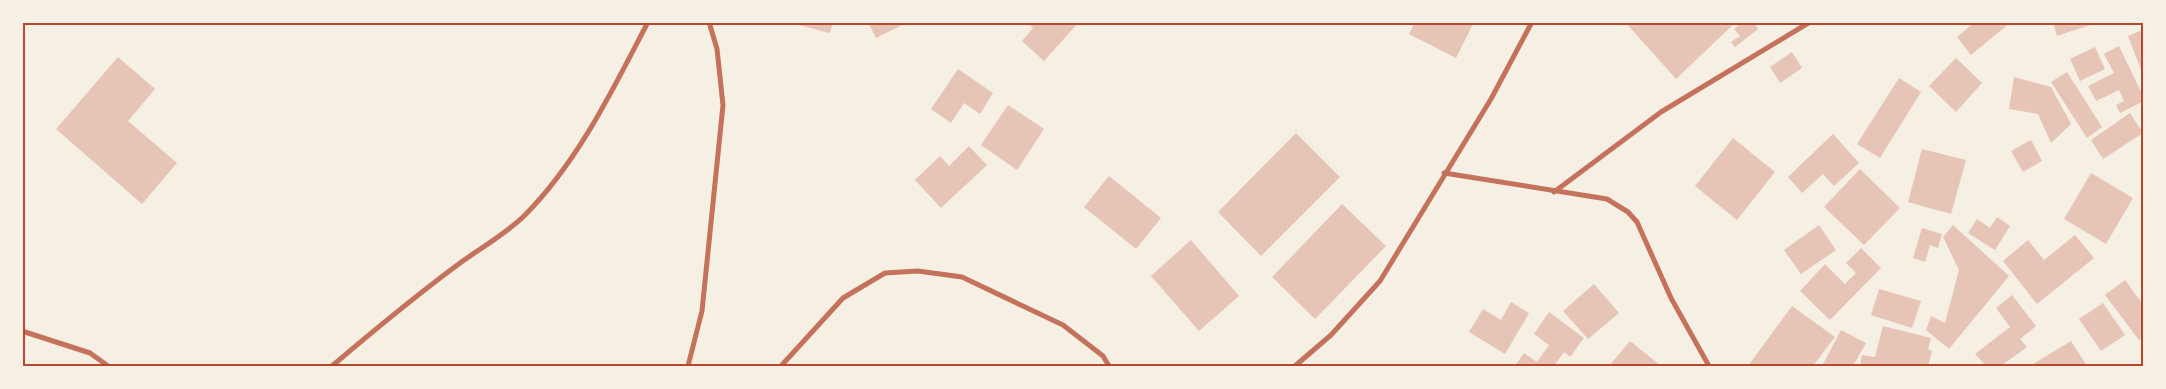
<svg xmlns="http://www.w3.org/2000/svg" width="2166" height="389" font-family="'Playfair Display',serif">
	<rect width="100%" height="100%" fill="#f6efe4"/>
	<g fill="#e6c5b7">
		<polygon points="787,22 833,22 830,33"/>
		<polygon points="868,22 908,22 876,38"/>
		<polygon points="1027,22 1079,22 1044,61 1022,41 1033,28"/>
		<polygon points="1415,22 1474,22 1456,58 1409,34"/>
		<polygon points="1625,22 1736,22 1676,79"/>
		<polygon points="1742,22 1754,22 1758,29 1735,47 1731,42 1740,36 1734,29"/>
		<polygon points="1975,22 2011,22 1971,55 1957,37"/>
		<polygon points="2053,22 2096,22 2096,23 2057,36"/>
		<polygon points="2144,29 2144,74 2143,75 2128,36"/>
		<polygon points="2119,46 2144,98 2144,101 2120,113 2116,105 2124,101 2119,90 2096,101 2088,86 2114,73 2104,54"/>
		<polygon points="2095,47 2105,69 2080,81 2070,59"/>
		<polygon points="1792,52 1802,68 1780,83 1770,67"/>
		<polygon points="118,57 155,89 128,121 177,163 142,204 56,129"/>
		<polygon points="1956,58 1982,83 1956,112 1929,86"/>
		<polygon points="958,69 993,93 980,114 964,103 951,123 931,109"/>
		<polygon points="2067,72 2102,127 2087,138 2051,82"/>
		<polygon points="2014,77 2051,87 2071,124 2051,143 2038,114 2009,109"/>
		<polygon points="1899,78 1921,92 1880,158 1857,144"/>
		<polygon points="1008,105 1044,129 1017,170 981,145"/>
		<polygon points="2130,113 2143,133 2103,159 2091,140"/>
		<polygon points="1296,133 1340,177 1261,256 1218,212"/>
		<polygon points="1833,134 1859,163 1834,186 1823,174 1802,193 1788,177"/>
		<polygon points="1733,138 1775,172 1737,220 1695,186"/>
		<polygon points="2031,140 2042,161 2023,172 2011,151"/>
		<polygon points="969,146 987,165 941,208 915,180 940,156 949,166"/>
		<polygon points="1922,149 1966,160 1951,214 1908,202"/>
		<polygon points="1860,169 1900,208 1864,245 1824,207"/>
		<polygon points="2091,173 2133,198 2106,244 2064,219"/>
		<polygon points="1109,176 1161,218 1136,249 1084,207"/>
		<polygon points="1342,204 1386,246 1315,319 1272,277"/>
		<polygon points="1997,217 2010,226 1995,250 1968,233 1977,219 1990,228"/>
		<polygon points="1819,225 1836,250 1801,274 1784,250"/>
		<polygon points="1953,225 2009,276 1949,349 1926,330 1931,316 1945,323 1959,270 1943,237"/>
		<polygon points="1922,228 1942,234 1938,248 1930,245 1925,262 1913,258"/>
		<polygon points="2075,235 2094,258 2037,304 2003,261 2028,240 2044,260"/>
		<polygon points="1191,240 1239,296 1199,331 1151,276"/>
		<polygon points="1861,248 1881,268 1830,320 1800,291 1825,264 1845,284 1856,273 1846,263"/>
		<polygon points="2125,280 2141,302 2144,300 2144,337 2139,340 2105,295"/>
		<polygon points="1594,284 1619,313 1588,339 1563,311"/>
		<polygon points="1879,289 1921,301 1912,328 1871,315"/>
		<polygon points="2012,295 2036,326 2020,339 2027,347 2001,366 1986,366 1975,354 2010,327 1996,308"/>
		<polygon points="1511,302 1529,313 1505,354 1469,332 1483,309 1501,320"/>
		<polygon points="2103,303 2125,335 2101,351 2079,319"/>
		<polygon points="1792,306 1835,337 1813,366 1748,366"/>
		<polygon points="1549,312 1584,338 1570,357 1564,352 1554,366 1515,366 1524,353 1537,362 1549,345 1534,334"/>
		<polygon points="1883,326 1931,338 1928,349 1932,351 1928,366 1860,366 1862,355 1875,357"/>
		<polygon points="1841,330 1866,343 1853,366 1822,366"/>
		<polygon points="1630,341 1661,366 1609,366"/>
		<polygon points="2071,341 2087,366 2030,366"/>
	</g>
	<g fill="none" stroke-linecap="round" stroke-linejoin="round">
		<g stroke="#c5725c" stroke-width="5">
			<polyline points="1444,173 1607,199 1628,212 1637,222 1671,298 1709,366"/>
			<polyline points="1554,192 1661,112 1810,22"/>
			<polyline points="22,331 90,353 108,366"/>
			<path d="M332,366c40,-34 81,-68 124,-100 21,-16 52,-33 70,-52 53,-54 87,-125 122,-192"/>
			<polyline points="688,366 702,311 723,105 717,49 709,22"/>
			<polyline points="781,366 843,298 885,273 918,271 962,277 1063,325 1103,356 1109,366"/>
			<polyline points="1295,366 1331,335 1380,281 1491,99 1532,22"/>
		</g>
	</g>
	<rect width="2166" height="389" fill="none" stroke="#f6efe4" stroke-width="48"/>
	<rect x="24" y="24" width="2118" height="341" fill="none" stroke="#b5482f" stroke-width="2"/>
</svg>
